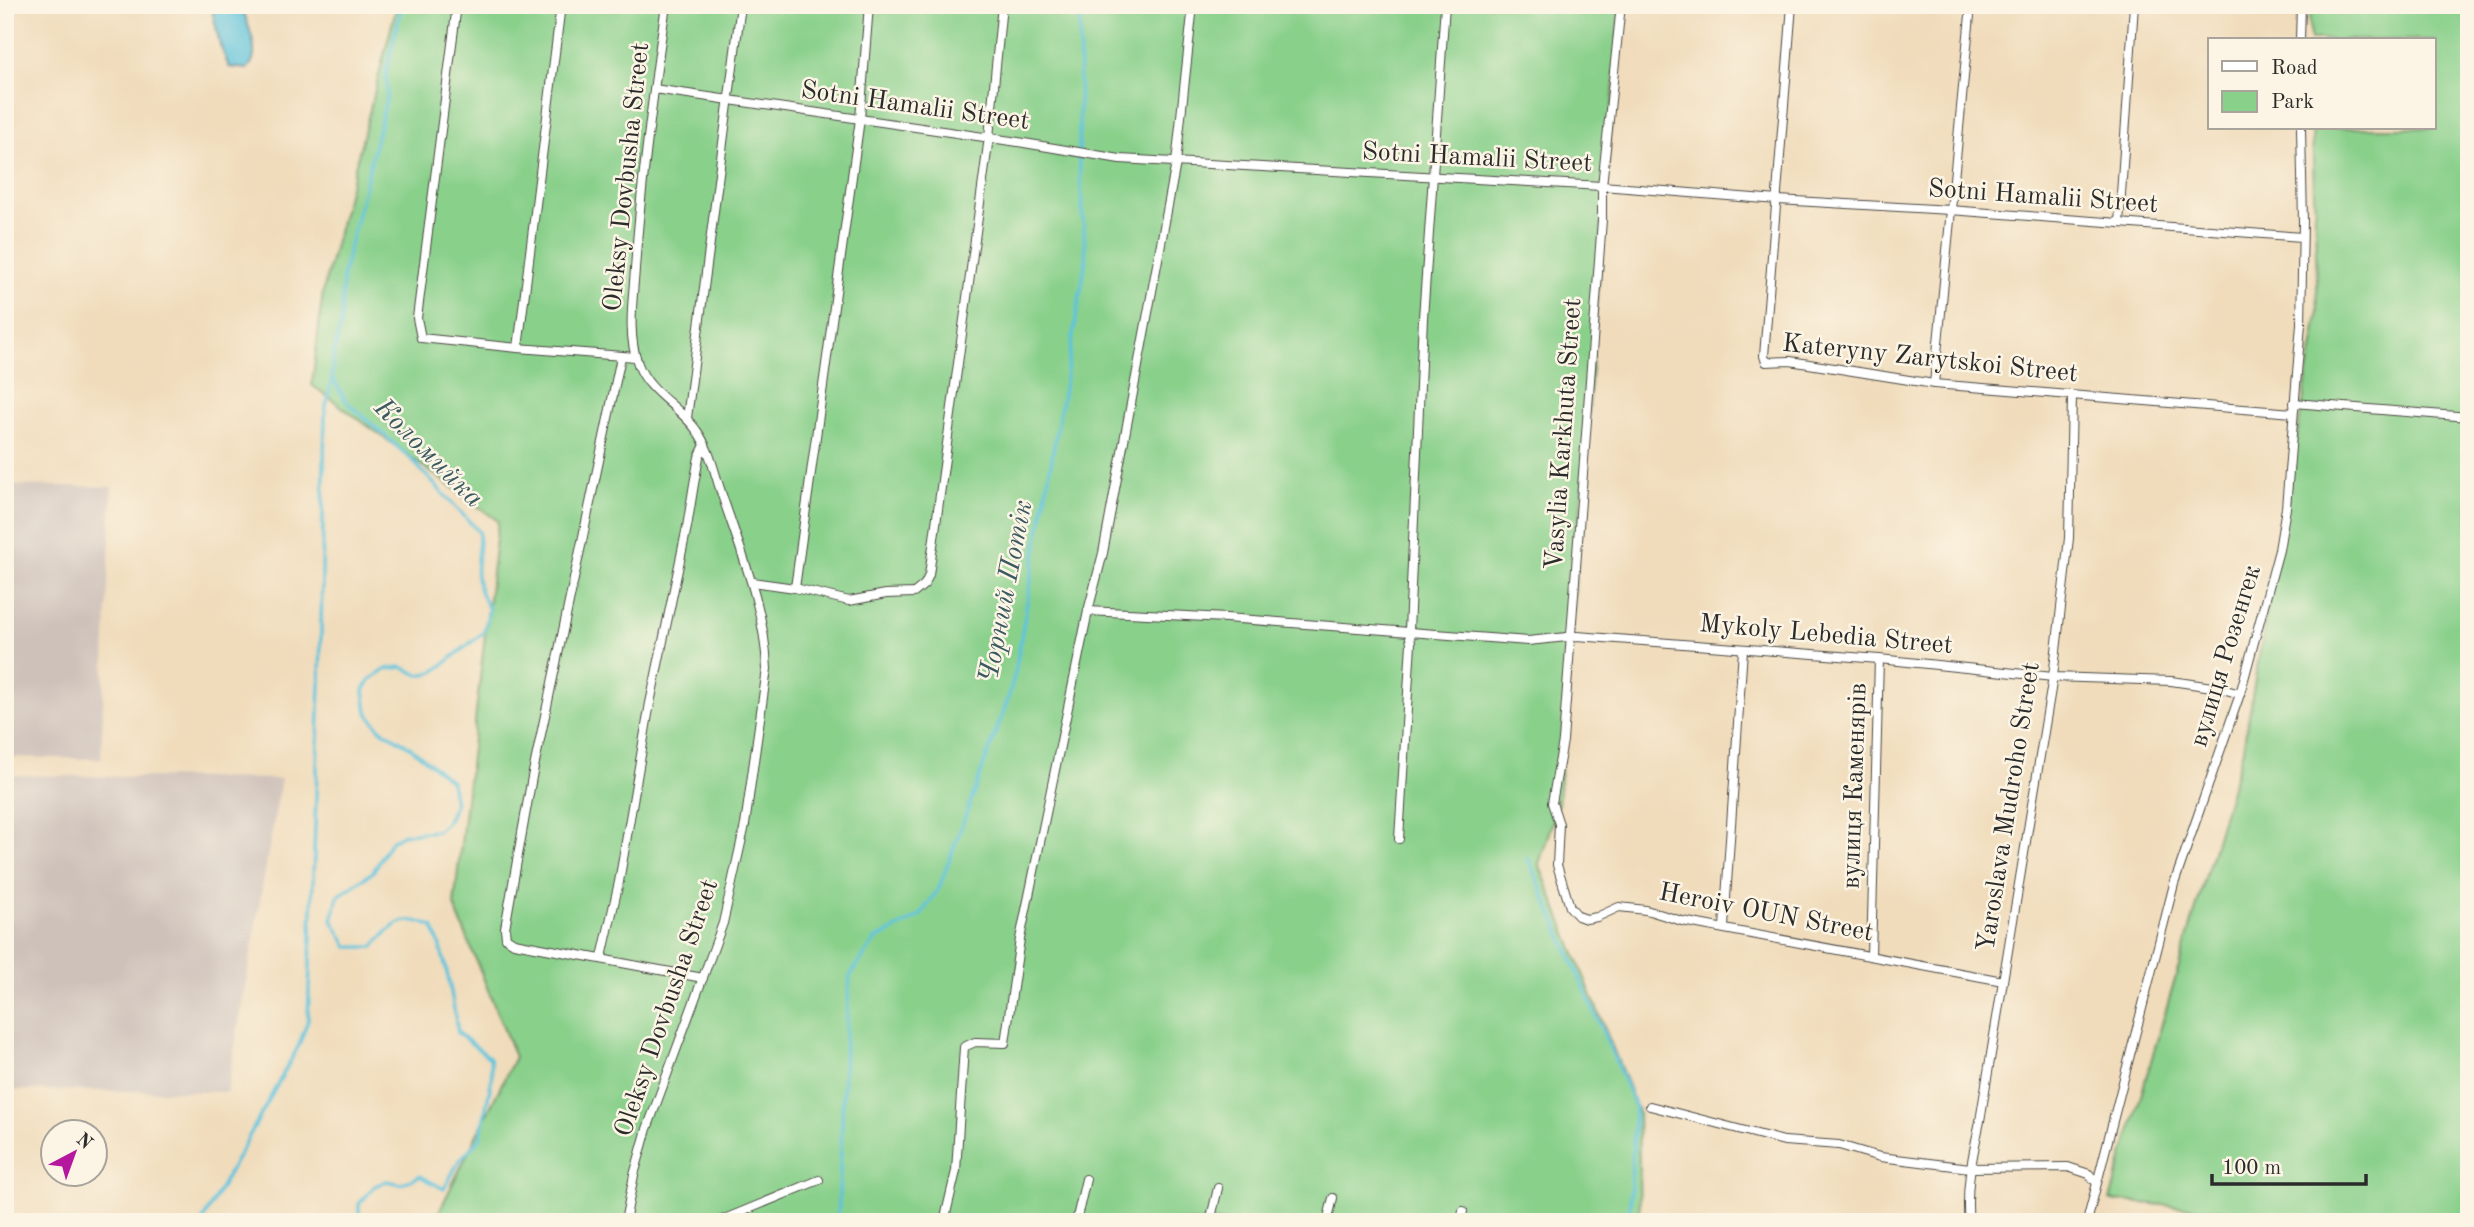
<svg xmlns="http://www.w3.org/2000/svg" width="2474" height="1227" font-family="'Old Standard TT',serif">
	<rect width="100%" height="100%" fill="#fcf5e5"/>
	<filter id="ink" filterUnits="userSpaceOnUse"><feTurbulence type="fractalNoise" baseFrequency=".0143" numOctaves="2"/><feDisplacementMap in="SourceGraphic" scale="14" xChannelSelector="R" yChannelSelector="G"/><feConvolveMatrix kernelMatrix="1 2 1 2 8 2 1 2 1" color-interpolation-filters="sRGB"/></filter>
	<filter id="wash" filterUnits="userSpaceOnUse"><feTurbulence type="fractalNoise" baseFrequency=".00686" numOctaves="4" result="noise"/><feDisplacementMap in="SourceGraphic" scale="28" xChannelSelector="R" yChannelSelector="G"/><feGaussianBlur stdDeviation="1.57" result="paint"/><feColorMatrix in="noise" values="0 0 0 0 0 0 0 0 0 0 0 0 0 0 0 0 0 1.4 0 .05"/><feComposite in="paint" operator="in"/></filter>
	<g filter="url(#wash)">
		<rect width="100%" height="100%" fill="#f0dcbb"/>
		<g fill="#cec1ba">
			<polygon points="5,485 112,487 101,759 5,757"/>
			<polygon points="5,775 281,779 227,1092 5,1090"/>
		</g>
		<g fill="#89d08b" stroke="#5a7e5b" stroke-width="2">
			<polygon points="397,5 1620,5 1558,804 1539,864 1638,1111 1640,1222 434,1222 515,1057 454,905 498,521 312,385 323,291"/>
			<polygon points="2309,5 2469,5 2469,1222 2449,1222 2447,1219 2346,1222 2110,1200 2243,749 2318,315 2312,128 2434,128 2434,40 2310,40"/>
		</g>
		<path fill="#5ec3dc" stroke="#447784" stroke-width="2" d="M211,5h31c4,20 22,49 5,64l-18,-2 -9,-22z"/>
		<g fill="none" stroke-linecap="round" stroke-linejoin="round">
			<g stroke="#5ec3dc" stroke-width="3.5">
				<polyline points="1528,858 1635,1106 1629,1222"/>
				<polyline points="202,1222 299,1045 308,1020 320,684 325,411 332,379"/>
				<path d="M359,1222v-18l16,-18 11,-5 15,3 19,-8 24,13 15,-28 21,-23 12,-60 -2,-20 -32,-25c-6,-36 -11,-72 -25,-106 -30,-15 -40,-2 -60,20h-25l-16,-27 6,-24 35,-24 18,-31 13,-7 33,-3 9,-8 9,-19 -4,-23 -41,-34 -30,-18 -13,-17 -3,-22 7,-11 16,-10 15,-2 17,8 15,-3 50,-40 5,-23c-20,-34 -10,-42 -10,-77l-68,-73 -65,-58 -14,-24 2,-24 7,-29 2,-50 44,-178 -1,-24 16,-67"/>
				<polyline points="838,1222 845,1044 850,976 875,940 920,916 939,888 1007,702 1015,673 1086,260 1079,161 1080,5"/>
			</g>
		</g>
	</g>
	<g filter="url(#ink)">
		<g fill="none" stroke-linecap="round" stroke-linejoin="round">
			<g stroke="#494641" stroke-width="10">
				<g id="street">
					<polyline points="457,5 417,318 421,338 518,348 636,357"/>
					<polyline points="1621,5 1602,186 1602,220 1563,741 1552,803 1559,824 1557,865 1570,907 1578,916 1586,919 1597,917 1619,907 1646,910 1682,921 2003,981"/>
					<polyline points="1792,5 1764,356 1766,362 1790,361 1934,384 2293,413"/>
					<polyline points="2300,40 2301,5"/>
					<polyline points="654,89 1018,142 1120,159 1602,186 1778,200 1950,210 2302,237"/>
					<polyline points="2119,223 2134,5"/>
					<polyline points="518,348 561,5"/>
					<polyline points="621,357 532,777 505,928 506,938 514,943 703,978"/>
					<polyline points="1934,384 1971,5"/>
					<polyline points="2294,403 2469,417"/>
					<polyline points="687,418 741,5"/>
					<polyline points="752,582 795,588 849,601 886,594 914,593 925,584 929,575 989,137 1002,5"/>
					<polyline points="795,588 860,119 869,5"/>
					<polyline points="1088,611 1226,618 1528,641 1577,636 1879,659 2053,677 2171,681 2219,688 2240,694"/>
					<polyline points="1399,839 1411,643 1409,631 1423,318 1445,5"/>
					<polyline points="1724,927 1743,650"/>
					<polyline points="1871,956 1879,659"/>
					<polyline points="602,957 619,882 650,703 687,527 694,484 699,457 705,445"/>
					<polyline points="1650,1106 1784,1141 1839,1145 1880,1157 1970,1168 2068,1167 2089,1174 2096,1182"/>
					<path d="M625,1222l9,-47 13,-46 76,-206 22,-98 22,-156c-2,-60 -26,-117 -45,-174 -7,-20 -12,-46 -25,-64 -17,-25 -48,-37 -59,-67 -11,-29 -5,-65 -3,-95 6,-88 18,-176 31,-264"/>
					<polyline points="717,1222 819,1180"/>
					<polyline points="944,1222 956,1171 964,1047 975,1042 1005,1043 1020,939 1088,611 1103,553 1176,163 1193,5"/>
					<polyline points="1076,1222 1086,1179"/>
					<polyline points="1210,1222 1218,1188"/>
					<polyline points="1327,1222 1333,1198"/>
					<polyline points="1461,1222 1463,1211"/>
					<path d="M1969,1222c-4,-35 4,-67 11,-101l73,-444 16,-139 3,-141"/>
					<polyline points="2087,1222 2174,884 2240,694 2279,550 2286,508 2301,324 2303,222 2301,128"/>
				</g>
			</g>
			<use href="#street" stroke="#fff" stroke-width="8"/>
		</g>
	</g>
	<g text-anchor="middle" dominant-baseline="central" stroke-width="5" stroke-linejoin="round" paint-order="stroke">
		<g font-size="26" fill="#2b2b2b" stroke="#fcf5e5">
			<text transform="translate(915 106) rotate(8)">Sotni Hamalii Street</text>
			<text transform="translate(1477 158) rotate(3)">Sotni Hamalii Street</text>
			<text transform="translate(627 177) rotate(-84)">Oleksy Dovbusha Street</text>
			<text transform="translate(2043 197) rotate(4)">Sotni Hamalii Street</text>
			<text transform="translate(1930 359) rotate(6)">Kateryny Zarytskoi Street</text>
			<text transform="translate(1564 434) rotate(-86)">Vasylia Karkhuta Street</text>
			<text transform="translate(1826 635) rotate(5)">Mykoly Lebedia Street</text>
			<text transform="translate(2226 656) rotate(-73)">вулиця Розенгек</text>
			<text transform="translate(1855 786) rotate(-88)">вулиця Каменярів</text>
			<text transform="translate(2009 807) rotate(-81)">Yaroslava Mudroho Street</text>
			<text transform="translate(1766 913) rotate(11)">Heroiv OUN Street</text>
			<text transform="translate(667 1008) rotate(-71)">Oleksy Dovbusha Street</text>
		</g>
		<g font-size="28" font-style="italic" fill="#3a5960" stroke="#fcf5e5">
			<text transform="translate(428 454) rotate(45)">Коломийка</text>
			<text transform="translate(1007 592) rotate(-79)">Чорний Потік</text>
		</g>
	</g>
	<rect width="2474" height="1227" fill="none" stroke="#fcf5e5" stroke-width="28"/>
	<rect x="2208" y="38" width="228" height="91" fill="#fcf5e5" stroke="#a8a49b" stroke-width="2"/>
	<rect x="2222" y="61" width="35" height="10" fill="#ffffff" stroke="#a8a49b" stroke-width="2"/>
	<text x="2271" y="74" font-size="21" fill="#2b2b2b">Road</text>
	<rect x="2222" y="91" width="35" height="21" fill="#89d08b" stroke="#a8a49b" stroke-width="2"/>
	<text x="2271" y="108" font-size="21" fill="#2b2b2b">Park</text>
	<g transform="translate(74 1153) rotate(41)"><circle r="33" fill="#fcf5e5" stroke="#a8a49b" stroke-width="2"/>
	<path d="M0-5L12 26L0 18L-12 26Z" fill="#b5179e"/>
	<text y="-10" font-size="19" font-weight="bold" text-anchor="middle" fill="#2b2b2b">N</text>
	</g>
	<path d="M2212 1174v10h154v-10" fill="none" stroke="#2b2b2b" stroke-width="3.5"/>
	<text x="2222" y="1174" font-size="21" fill="#2b2b2b" stroke="#fcf5e5" stroke-width="5" paint-order="stroke">100 m</text>
</svg>
